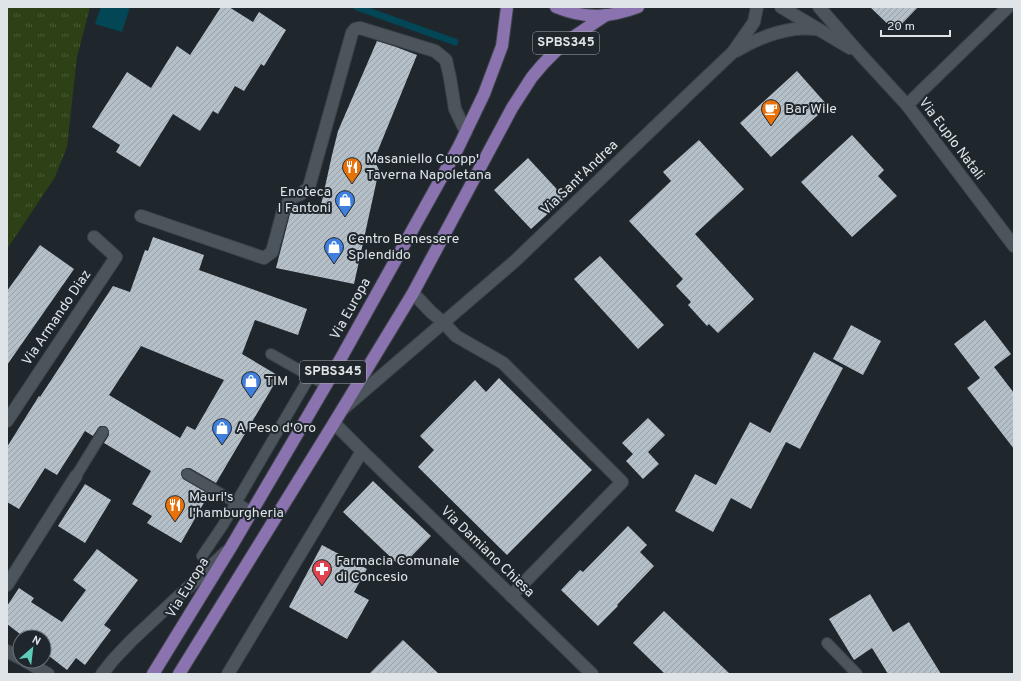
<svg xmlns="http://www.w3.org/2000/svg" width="1021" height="681" font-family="Overpass,sans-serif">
	<defs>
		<pattern id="grass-tufts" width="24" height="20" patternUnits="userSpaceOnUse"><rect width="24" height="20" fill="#2e4015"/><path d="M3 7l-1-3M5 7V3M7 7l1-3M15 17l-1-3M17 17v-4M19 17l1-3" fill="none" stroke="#4c5b37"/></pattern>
		<pattern id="building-hatch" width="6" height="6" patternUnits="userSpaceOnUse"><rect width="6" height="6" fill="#b5bfc8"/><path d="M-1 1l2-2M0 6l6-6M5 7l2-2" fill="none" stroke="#98a0a8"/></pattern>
	</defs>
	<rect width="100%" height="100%" fill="#1f272d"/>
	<polygon fill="url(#grass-tufts)" points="7,7 90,7 77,57 67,147 55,177 7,249"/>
	<polygon fill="#034655" points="101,7 130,7 122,32 95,24"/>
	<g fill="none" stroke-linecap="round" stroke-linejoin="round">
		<polyline stroke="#034655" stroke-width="7" points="357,7 455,42"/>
	</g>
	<g fill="url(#building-hatch)" fill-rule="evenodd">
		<polygon points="221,7 229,7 253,22 259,12 286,30 264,66 261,64 244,91 235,86 218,114 213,111 200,131 173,114 140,167 116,152 120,145 92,127 127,72 151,88 177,46 190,55"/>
		<polygon points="870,7 918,7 895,31"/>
		<polygon points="377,41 396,47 417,55 374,160 379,170 354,284 276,268 290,214 293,208 319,214 332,155 338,131"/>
		<polygon points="797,71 828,106 771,157 740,123"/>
		<polygon points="852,135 884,170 878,176 897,196 852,237 801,182"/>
		<polygon points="699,140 744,189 695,234 754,299 718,333 709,324 707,326 688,305 691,302 676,286 683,279 629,221 671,181 663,172"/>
		<polygon points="528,158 565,198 531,229 494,190"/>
		<path d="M153,237l51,18 -5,15 108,39 -9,26 -43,-15 -13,34 37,22 -63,107 -26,-15h-3l-5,2 -1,4 2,5 26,15 -28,49 -34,-20 5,-7 -20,-12 19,-33 -47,-28 5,-8v-3l-2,-5 -3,-1h-4l-2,2 -5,8 -8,-5 -28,44 -12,-7 -26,41 -12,-7v-55l32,-51 1,1 73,-111 17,6 15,-42 3,1zM141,346l83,34 -29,50 -8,-4 -7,12 -71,-43z"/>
		<polygon points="40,245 74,269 7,365 7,291"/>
		<polygon points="600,256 664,325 638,349 574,279"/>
		<polygon points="985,320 1011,354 994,367 1014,393 1014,449 967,388 980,378 954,344"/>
		<polygon points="851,325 881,341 863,375 833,359"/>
		<polygon points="814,352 843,368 800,449 786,442 751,509 731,498 713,532 675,511 695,474 716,485 750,422 770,433"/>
		<polygon points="499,378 592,470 507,555 418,467 434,450 420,436 475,380 486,392"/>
		<polygon points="648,418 665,435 648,452 659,464 643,479 626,461 633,454 622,443"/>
		<polygon points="373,481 431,536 401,567 343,512"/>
		<polygon points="85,484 111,500 85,543 58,526"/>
		<polygon points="628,526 647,545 640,552 654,566 617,605 618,606 598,626 561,590 580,570 583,572"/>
		<polygon points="322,545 367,569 354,592 369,600 347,639 289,607"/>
		<polygon points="97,549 138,580 104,625 111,630 85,665 76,658 67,670 44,652 44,637 24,637 7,624 7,606 19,588 34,598 31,602 62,622 86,590 73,580"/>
		<polygon points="870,594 893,632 909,622 941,674 888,674 872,648 854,660 829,619"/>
		<polygon points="664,611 730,674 665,674 633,643"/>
		<polygon points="403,640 439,674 369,674"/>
	</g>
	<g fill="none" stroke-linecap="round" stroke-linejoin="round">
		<g stroke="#3c4348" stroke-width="12">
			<g id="lane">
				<polyline points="271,354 326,385"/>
				<polyline points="187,474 252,512"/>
				<polyline points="76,476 103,432"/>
				<polyline points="202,556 223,525 310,376"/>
				<polyline points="827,643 857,674"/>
			</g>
		</g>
		<g stroke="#3c4348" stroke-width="14">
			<g id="street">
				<polyline points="781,7 850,48"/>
				<polyline points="819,7 860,54 907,105 1014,246"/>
				<path d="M736,51c18,-11 38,-19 59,-22 8,-1 16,0 23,0"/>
				<polyline points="907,105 1008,7"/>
				<polyline points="141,216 264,258 272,252 283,211 291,198 301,194 309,187 352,33 355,29 360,28 435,51 446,60 450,78 455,109 466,132"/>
				<polyline points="413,293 431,312 444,323 456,336 503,363 622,482 511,596"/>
				<polyline points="343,409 515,261 692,91 733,52 754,22 757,7"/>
				<polyline points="7,421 116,257 94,237"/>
				<polyline points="362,451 592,674"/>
				<polyline points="7,585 76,476"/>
				<polyline points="7,651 20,658"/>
				<polyline points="25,661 48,674"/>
				<polyline points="102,674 113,660 132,640 226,552"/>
				<polyline points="228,674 362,451 334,423"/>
			</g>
		</g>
		<g stroke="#3c4348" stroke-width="14">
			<g id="primary">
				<path d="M556,7c29,12 53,11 82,0"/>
				<polyline points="153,674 231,547 326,385 458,148 484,94 502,46 507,7"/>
				<polyline points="179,674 334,423 413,293 512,108 532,77 543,64 563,44 606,15"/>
			</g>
		</g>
		<use href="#lane" stroke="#4c555c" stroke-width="10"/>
		<use href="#street" stroke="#4c555c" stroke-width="12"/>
		<use href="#primary" stroke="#8a73af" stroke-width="12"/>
	</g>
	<defs>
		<g id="cafe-pin" transform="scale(1)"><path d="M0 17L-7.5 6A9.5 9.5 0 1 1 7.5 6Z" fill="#e8710a" stroke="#1f272d"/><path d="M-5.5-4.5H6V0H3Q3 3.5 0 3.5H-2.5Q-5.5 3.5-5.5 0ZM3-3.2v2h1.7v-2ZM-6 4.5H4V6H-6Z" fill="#fff"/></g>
		<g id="restaurant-pin" transform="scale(1)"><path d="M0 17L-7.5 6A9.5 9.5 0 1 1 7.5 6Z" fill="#e8710a" stroke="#1f272d"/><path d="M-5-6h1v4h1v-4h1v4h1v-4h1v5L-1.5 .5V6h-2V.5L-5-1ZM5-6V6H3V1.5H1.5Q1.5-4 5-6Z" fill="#fff"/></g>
		<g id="shop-pin" transform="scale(1)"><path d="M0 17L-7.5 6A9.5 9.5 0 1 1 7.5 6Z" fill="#3f7fe0" stroke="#1f272d"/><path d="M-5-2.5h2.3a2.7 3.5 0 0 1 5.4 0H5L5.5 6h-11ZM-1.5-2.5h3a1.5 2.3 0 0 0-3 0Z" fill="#fff"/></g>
		<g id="pharmacy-pin" transform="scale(1)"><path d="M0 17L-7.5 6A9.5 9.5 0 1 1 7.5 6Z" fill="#e0444e" stroke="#1f272d"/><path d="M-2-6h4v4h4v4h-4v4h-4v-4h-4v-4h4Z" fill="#fff"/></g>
	</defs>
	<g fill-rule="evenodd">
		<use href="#cafe-pin" x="771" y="109"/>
		<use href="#restaurant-pin" x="352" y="167"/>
		<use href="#shop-pin" x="345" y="200"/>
		<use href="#shop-pin" x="334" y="247"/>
		<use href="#shop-pin" x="251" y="381"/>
		<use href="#shop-pin" x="222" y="428"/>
		<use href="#restaurant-pin" x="175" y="505"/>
		<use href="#pharmacy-pin" x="322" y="569"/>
	</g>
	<g text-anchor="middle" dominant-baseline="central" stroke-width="4" stroke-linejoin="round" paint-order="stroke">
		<g fill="#1f272d" stroke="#a5abb0" stroke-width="1">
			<rect x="533" y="32" width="66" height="22" rx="3"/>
			<rect x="300" y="361" width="66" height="22" rx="3"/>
		</g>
		<g font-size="13" font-weight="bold" fill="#dee4e8">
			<text x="566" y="43">SPBS345</text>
			<text x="333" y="372">SPBS345</text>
		</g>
		<g font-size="14" fill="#dee4e8" stroke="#1f272d" text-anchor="start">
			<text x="785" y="109">Bar Wile</text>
			<text x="366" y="159">Masaniello Cuopp'<tspan x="366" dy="16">Taverna Napoletana</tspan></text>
			<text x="331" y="192" text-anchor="end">Enoteca<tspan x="331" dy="16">I Fantoni</tspan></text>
			<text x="348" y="239">Centro Benessere<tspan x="348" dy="16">Splendido</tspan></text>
			<text x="265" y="381">TIM</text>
			<text x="236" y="428">A Peso d'Oro</text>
			<text x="189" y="497">Mauri's<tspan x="189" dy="16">l'hamburgheria</tspan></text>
			<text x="336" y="561">Farmacia Comunale<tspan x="336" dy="16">di Concesio</tspan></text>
		</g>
		<g font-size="14" fill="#dee4e8" stroke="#1f272d">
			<text transform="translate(951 139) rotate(53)">Via Euplo Natali</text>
			<text transform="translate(580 178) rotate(-44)">Via Sant'Andrea</text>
			<text transform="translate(351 309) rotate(-61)">Via Europa</text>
			<text transform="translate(57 318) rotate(-56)">Via Armando Diaz</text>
			<text transform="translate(487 552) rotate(44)">Via Damiano Chiesa</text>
			<text transform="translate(188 588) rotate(-58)">Via Europa</text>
		</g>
	</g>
	<rect width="1021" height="681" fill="none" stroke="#dee4e8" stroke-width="16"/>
	<g transform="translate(32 649) rotate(28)"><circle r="19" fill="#1f272d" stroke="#6b7378"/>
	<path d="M0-3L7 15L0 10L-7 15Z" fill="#5ccebb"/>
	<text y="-6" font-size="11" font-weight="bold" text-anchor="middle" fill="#dee4e8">N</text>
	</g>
	<path d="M881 30v6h69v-6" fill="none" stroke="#dee4e8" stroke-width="2"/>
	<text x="887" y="30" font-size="12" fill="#dee4e8" stroke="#1f272d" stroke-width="3" paint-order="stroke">20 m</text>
</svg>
